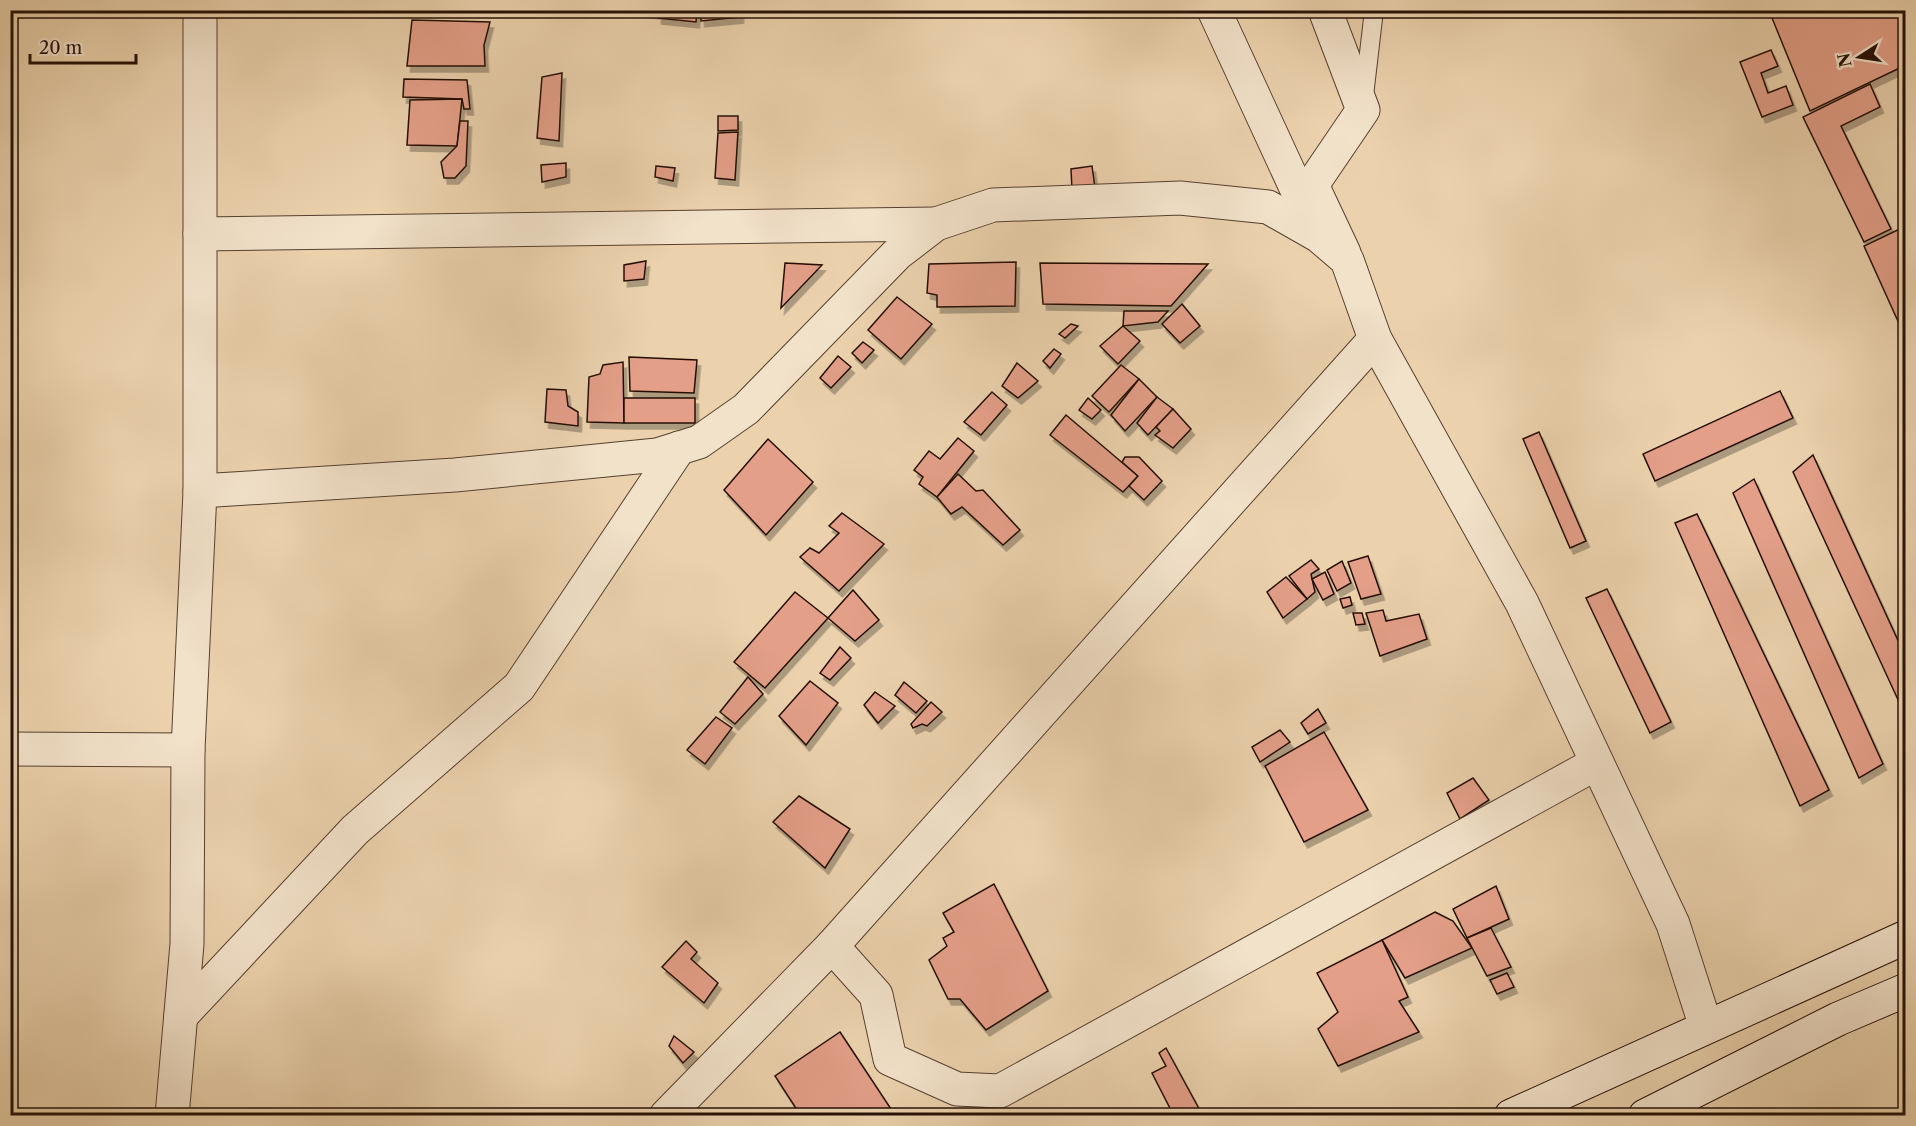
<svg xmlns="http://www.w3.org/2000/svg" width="1916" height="1126" font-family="'Libre Caslon Text',serif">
	<defs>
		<filter id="shadow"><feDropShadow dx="3.5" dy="6" stdDeviation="0" flood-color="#0004"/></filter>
	</defs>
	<rect width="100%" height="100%" fill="#ebd2ad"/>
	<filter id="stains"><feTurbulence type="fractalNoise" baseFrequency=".00333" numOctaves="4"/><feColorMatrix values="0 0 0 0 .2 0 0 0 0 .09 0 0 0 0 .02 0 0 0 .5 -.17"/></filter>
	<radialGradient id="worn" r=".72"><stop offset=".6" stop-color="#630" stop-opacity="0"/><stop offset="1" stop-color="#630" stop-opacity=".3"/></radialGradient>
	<g fill="#e39f88" stroke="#251006" stroke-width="1.5" filter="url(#shadow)">
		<polygon points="628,10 656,10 656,13"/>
		<polygon points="658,10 697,10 696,22 658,18"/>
		<polygon points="701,10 740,10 740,17 701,21"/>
		<polygon points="1789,10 1906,10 1906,65 1810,111 1772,18"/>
		<polygon points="412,20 490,22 484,45 485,66 407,66"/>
		<polygon points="1771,50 1778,66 1761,73 1768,93 1786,86 1793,105 1762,117 1740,62"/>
		<polygon points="562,73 559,141 537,138 542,77"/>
		<polygon points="404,79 467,80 470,109 464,109 462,99 403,97"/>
		<polygon points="1870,84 1880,107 1841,126 1891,229 1864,242 1803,117"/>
		<polygon points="462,99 457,146 407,145 410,100"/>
		<polygon points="718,116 738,116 738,130 718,131"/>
		<polygon points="460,121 468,121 466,166 455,178 444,178 441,162 457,146"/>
		<polygon points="738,132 735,180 715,178 718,133"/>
		<polygon points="566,163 566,177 542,182 541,165"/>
		<polygon points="656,166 675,168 673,181 655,177"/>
		<polygon points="1092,166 1095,188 1072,190 1071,169"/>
		<polygon points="1906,226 1906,339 1864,246"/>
		<polygon points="646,261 644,279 624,281 624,265"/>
		<polygon points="1016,262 1015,306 937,307 937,295 927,293 929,264"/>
		<polygon points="785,263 822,265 781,308"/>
		<polygon points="1040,263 1208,264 1171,306 1043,304"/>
		<polygon points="897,297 932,324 901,359 868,330"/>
		<polygon points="1182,304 1200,326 1180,343 1162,324"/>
		<polygon points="1124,311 1168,311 1158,322 1123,326"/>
		<polygon points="1071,324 1078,326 1065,338 1059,334"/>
		<polygon points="1123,326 1140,341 1118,364 1100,346"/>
		<polygon points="863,342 874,350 862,363 852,353"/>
		<polygon points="1054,349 1061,354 1050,368 1043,361"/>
		<polygon points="838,356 851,367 831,388 820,378"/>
		<polygon points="629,357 697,360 694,393 630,391"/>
		<polygon points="623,362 624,423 587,422 589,377 600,374 603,365"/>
		<polygon points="1017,363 1038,381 1018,398 1002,386"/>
		<polygon points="1121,365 1139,379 1109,412 1092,396"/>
		<polygon points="1139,379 1157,397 1125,431 1111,415"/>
		<polygon points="547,389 566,390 568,406 578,412 578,426 545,422"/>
		<polygon points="1780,391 1793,418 1655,481 1643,454"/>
		<polygon points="992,392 1007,405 981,435 964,422"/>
		<polygon points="1157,397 1173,409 1148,435 1137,423"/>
		<rect x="624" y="398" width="71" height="25"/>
		<polygon points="1088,398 1101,410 1092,419 1079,410"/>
		<polygon points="1173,409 1191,429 1173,448 1155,435 1160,431 1156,427"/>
		<polygon points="1066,415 1138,476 1123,492 1050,435"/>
		<polygon points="1539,432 1586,541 1570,548 1523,439"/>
		<polygon points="958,438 974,451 937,497 919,484 923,477 914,470 929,451 940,459"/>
		<polygon points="768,439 813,482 766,535 724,490"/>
		<polygon points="1813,455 1906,658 1906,717 1793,472"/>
		<polygon points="1125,457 1139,457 1162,481 1144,500 1129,486 1138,476 1122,462"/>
		<polygon points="958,474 976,491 983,490 1020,530 1003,545 962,507 951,514 937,497"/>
		<polygon points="1754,479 1883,764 1859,778 1733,493"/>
		<polygon points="842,513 884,544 839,591 800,557 810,548 819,553 839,533 829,526"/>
		<polygon points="1697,514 1829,790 1800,806 1675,523"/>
		<polygon points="1368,556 1381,594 1361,599 1348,562"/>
		<polygon points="1311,560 1319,569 1311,574 1315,592 1307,599 1289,576"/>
		<polygon points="1342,561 1351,583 1337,591 1327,570"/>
		<polygon points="1325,572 1334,594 1323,600 1312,579"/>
		<polygon points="1286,577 1307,599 1283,618 1267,592"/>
		<polygon points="1607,589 1671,722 1650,733 1586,598"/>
		<polygon points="853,590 879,620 855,641 828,618"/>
		<polygon points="795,592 828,618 765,688 734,662"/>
		<polygon points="1350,597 1352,605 1343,608 1340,599"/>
		<polygon points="1383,610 1386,621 1419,614 1427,639 1380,656 1366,613"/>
		<polygon points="1353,613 1362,613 1365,624 1356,625"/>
		<polygon points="840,647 851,658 830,680 820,673"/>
		<polygon points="748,677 763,694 735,724 720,712"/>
		<polygon points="810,681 838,703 806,745 779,716"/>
		<polygon points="904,682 927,701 916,713 895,695"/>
		<polygon points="875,692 895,706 878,723 864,705"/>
		<polygon points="931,702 942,712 927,726 922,724 913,728 911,724"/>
		<polygon points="1318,709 1326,723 1308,734 1301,723"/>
		<polygon points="716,717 732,728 705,764 687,750"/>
		<polygon points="1280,730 1290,742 1260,762 1252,747"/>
		<polygon points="1324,732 1368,810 1304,842 1265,766"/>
		<polygon points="1473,778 1489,800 1460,819 1447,793"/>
		<polygon points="799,796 850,829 825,868 773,822"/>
		<polygon points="994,884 1048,991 986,1030 960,999 948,999 929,960 947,946 943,938 954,932 943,913"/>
		<polygon points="1496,886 1509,919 1467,938 1453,909"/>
		<polygon points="1435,912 1453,921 1472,948 1405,978 1382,940"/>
		<polygon points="1491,928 1511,967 1487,976 1467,938"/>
		<polygon points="1382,940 1408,997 1399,1001 1419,1032 1338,1066 1318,1029 1338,1012 1317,973"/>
		<polygon points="686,941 697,952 691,959 718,983 704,1003 662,967"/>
		<polygon points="1507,973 1514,987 1497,994 1490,980"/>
		<polygon points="840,1032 893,1112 887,1116 801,1116 775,1076"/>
		<polygon points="674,1036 694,1052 683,1063 669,1046"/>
		<polygon points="1166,1048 1203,1116 1174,1116 1152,1073 1166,1066 1159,1053"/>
	</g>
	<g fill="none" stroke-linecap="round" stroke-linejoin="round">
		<g stroke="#564030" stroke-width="20">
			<polyline id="service" points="1364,96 1374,10"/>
		</g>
		<g stroke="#564030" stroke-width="35">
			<g id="minor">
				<polyline points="1214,10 1309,216"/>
				<polyline points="1325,10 1363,110 1312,185 1344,253"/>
				<polyline points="200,234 936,224"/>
				<polyline points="200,491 455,475 657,455 699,442 746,409 897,254 936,224 993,205 1180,198 1268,207 1319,236 1347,260 1375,339 1522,603 1673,924 1706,1027"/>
				<polyline points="10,749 188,750"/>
				<polyline points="832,946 876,995 890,1059 957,1089 1000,1091 1597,763"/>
				<polyline points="181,1016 355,830 519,687 679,448"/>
				<polyline points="172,1116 187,944 188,750 200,491 200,10"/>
				<polyline points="666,1116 832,946 1375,339"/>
			</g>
		</g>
		<g stroke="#251006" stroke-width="35">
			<g id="secondary">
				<polyline points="1511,1116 1906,937"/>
				<polyline points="1645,1116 1838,1019 1906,990"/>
			</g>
		</g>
		<use href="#service" stroke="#f2e2ca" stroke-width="18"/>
		<use href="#minor" stroke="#f2e2ca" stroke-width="33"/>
		<use href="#secondary" stroke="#f2e2ca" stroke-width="33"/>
	</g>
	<rect width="1916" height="1126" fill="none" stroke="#ebd2ad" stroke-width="36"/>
	<rect x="12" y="12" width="1892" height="1102" fill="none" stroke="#251006" stroke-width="3"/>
	<rect x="18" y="18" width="1880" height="1090" fill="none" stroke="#251006" stroke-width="1.5"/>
	<g transform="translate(1859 57) rotate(258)" stroke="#f2e2ca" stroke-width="4.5" paint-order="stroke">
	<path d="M0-4.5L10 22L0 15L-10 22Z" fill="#251006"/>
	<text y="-9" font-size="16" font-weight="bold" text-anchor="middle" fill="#251006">N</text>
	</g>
	<path d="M30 54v9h106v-9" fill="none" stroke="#251006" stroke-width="3"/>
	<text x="39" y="54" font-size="18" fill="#251006" stroke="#f2e2ca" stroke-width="4.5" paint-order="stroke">20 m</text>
	<rect width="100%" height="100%" filter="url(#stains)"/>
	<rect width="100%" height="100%" fill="url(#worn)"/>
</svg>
